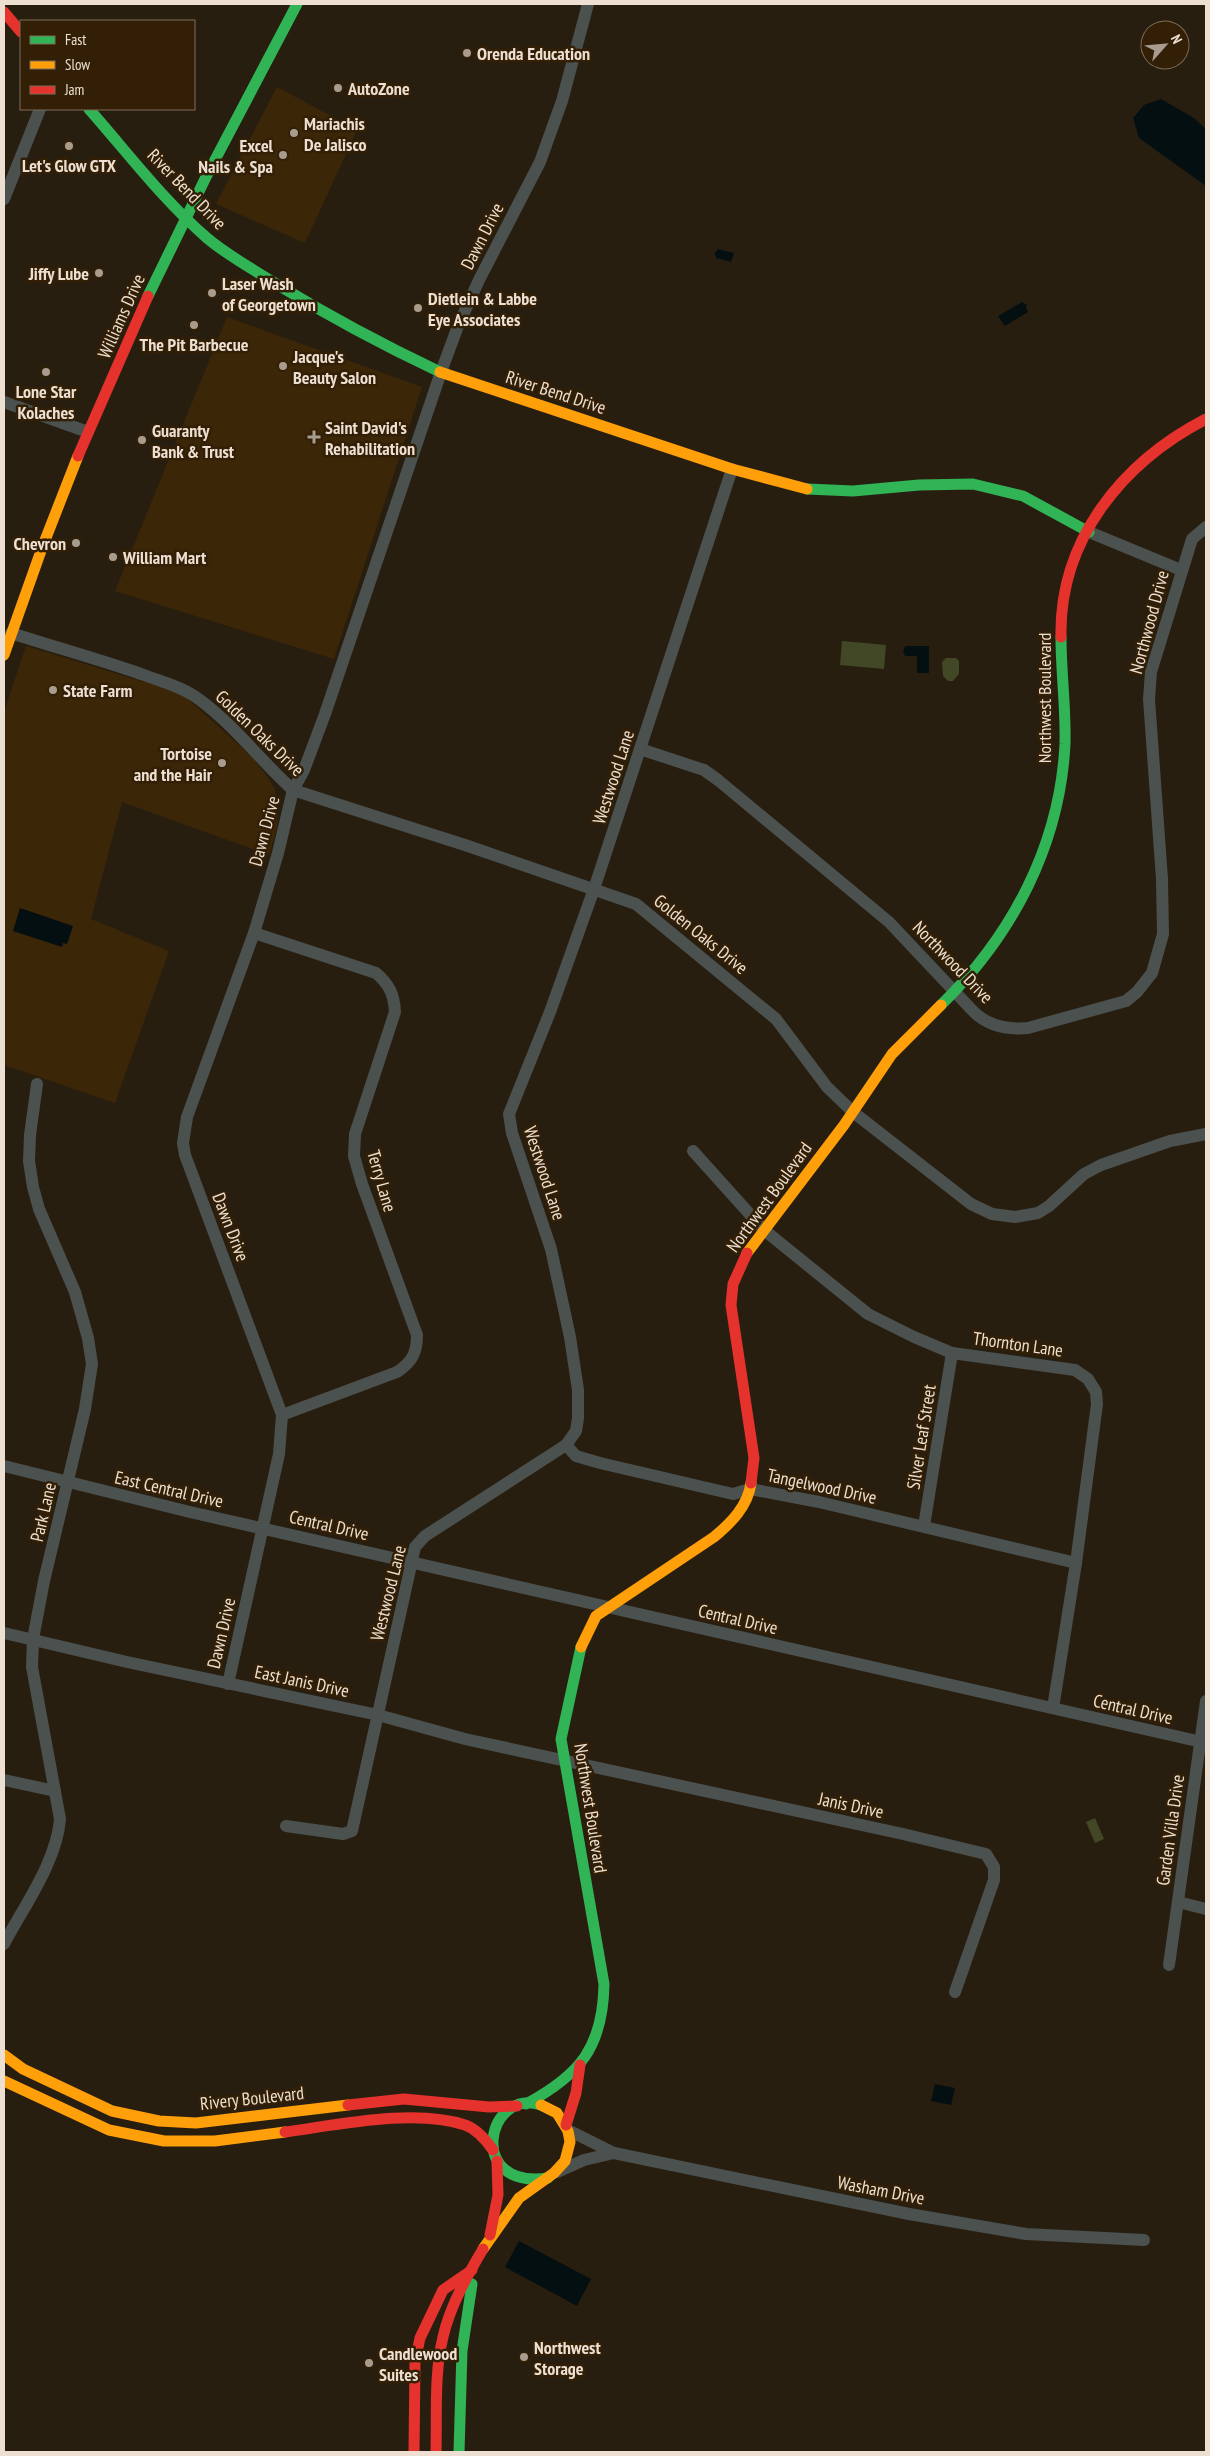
<svg xmlns="http://www.w3.org/2000/svg" width="1210" height="2456" font-family="'PT Sans Narrow',sans-serif">
	<rect width="100%" height="100%" fill="#281e10"/>
	<g fill="#3b2607">
		<polygon points="277,87 357,130 305,243 216,204"/>
		<polygon points="227,317 422,387 334,659 115,591"/>
		<polygon points="26,646 174,691 188,699 251,756 266,775 274,788 278,804 277,828 269,855 122,802 91,919 169,951 115,1103 4,1065 4,712"/>
	</g>
	<g fill="#424726">
		<polygon points="842,641 886,645 884,669 840,665"/>
		<polygon points="946,658 956,658 959,661 959,674 953,681 948,681 943,676 942,662"/>
		<polygon points="1095,1818 1104,1839 1095,1843 1086,1822"/>
	</g>
	<g fill="#040f12">
		<polygon points="1161,99 1194,118 1206,129 1206,186 1139,138 1133,118 1144,105"/>
		<polygon points="718,249 734,253 731,262 716,258 715,253"/>
		<polygon points="1022,302 1027,305 1026,308 1028,312 1005,326 998,316"/>
		<polygon points="905,646 929,646 929,673 917,673 917,656 905,656 903,651"/>
		<polygon points="20,908 73,926 67,944 63,943 62,947 13,931"/>
		<polygon points="935,2084 955,2088 951,2105 931,2101"/>
		<polygon points="519,2241 591,2279 577,2306 505,2267"/>
	</g>
	<g fill="none" stroke-linecap="round" stroke-linejoin="round">
		<g stroke="#4b514f" stroke-width="12">
			<polyline points="4,199 40,109"/>
			<polyline points="4,402 88,432"/>
			<polyline points="1089,532 1181,570"/>
			<path d="M11,633c43,14 87,26 130,41 21,8 42,13 59,26 35,26 61,61 93,90l175,56 168,58 140,115 51,68 26,25 118,92 21,10 23,3 23,-4 11,-7 35,-32 17,-9 69,-24 36,-7"/>
			<path d="M640,749l64,21 14,10 171,142 83,88c15,16 34,20 56,18l98,-27 11,-9 15,-19 11,-39 -1,-55 -13,-180 2,-27 41,-133 14,-12"/>
			<path d="M254,933l122,40c14,12 18,22 19,39l-40,122 -1,22 8,28 55,151c0,18 -5,27 -20,37l-115,43"/>
			<polyline points="693,1151 764,1230 868,1314 914,1337 952,1353 1075,1370 1088,1379 1096,1392 1097,1404 1076,1563 1053,1708"/>
			<polyline points="566,1445 576,1456 600,1463 733,1494 750,1489 819,1502 1076,1563"/>
			<polyline points="4,1466 190,1512 1206,1743"/>
			<polyline points="924,1526 952,1353"/>
			<polyline points="4,1633 127,1662 378,1715 465,1739 903,1834 986,1854 994,1867 994,1880 955,1992"/>
			<polyline points="228,1684 279,1454 282,1415 185,1155 183,1143 187,1117 254,933 278,853 293,790 304,770 325,714 441,372 458,326 479,280 540,162 562,101 588,4"/>
			<polyline points="4,1780 55,1791"/>
			<polyline points="286,1826 343,1834 352,1831 415,1547 425,1536 566,1445 576,1431 578,1418 578,1390 570,1337 551,1249 512,1133 509,1114 550,1012 594,889 732,469"/>
			<polyline points="1178,1902 1206,1909"/>
			<path d="M4,1944c20,-38 53,-83 56,-125l-28,-152 1,-28 11,-58 41,-172 7,-45 -4,-26 -13,-46 -36,-83 -6,-22 -4,-26 1,-26 7,-51"/>
			<polyline points="1169,1965 1206,1701"/>
			<polyline points="568,2130 614,2153 909,2214 1026,2234 1144,2240"/>
			<polyline points="557,2172 584,2160 614,2153"/>
		</g>
		<g stroke="#30b455" stroke-width="11">
			<path d="M89,109c38,43 74,91 118,129 20,17 44,30 66,44 54,33 110,63 167,90"/>
			<polyline points="148,296 206,177 297,4"/>
			<polyline points="807,489 853,491 919,485 973,484 1023,496 1089,532"/>
			<path d="M941,1005c72,-70 119,-161 124,-261 1,-36 -4,-71 -4,-107"/>
			<path d="M526,2104c54,-29 77,-57 78,-120l-43,-245 20,-92"/>
			<path d="M541,2105c-54,-18 -76,85 7,73"/>
			<polyline points="459,2452 462,2351 472,2284"/>
		</g>
		<g stroke="#ff9f0a" stroke-width="11">
			<polyline points="440,372 732,469 807,489"/>
			<polyline points="4,655 42,548 78,456"/>
			<polyline points="747,1253 844,1125 892,1054 941,1005"/>
			<path d="M581,1647l15,-31 118,-79c17,-14 34,-31 37,-54"/>
			<polyline points="4,2055 23,2069 112,2111 159,2121 196,2123 348,2105"/>
			<polyline points="4,2081 109,2130 164,2141 215,2141 285,2132"/>
			<polyline points="483,2249 519,2198 554,2173 565,2161 570,2142 568,2131 557,2113 541,2105"/>
		</g>
		<g stroke="#e5322d" stroke-width="11">
			<polyline points="4,12 21,32"/>
			<polyline points="78,456 148,296"/>
			<path d="M1061,637c-2,-98 62,-175 145,-218"/>
			<polyline points="747,1253 733,1284 731,1305 754,1458 751,1483"/>
			<polyline points="348,2105 404,2099 489,2107 517,2106"/>
			<polyline points="566,2125 576,2093 580,2065"/>
			<path d="M285,2132c52,-7 130,-24 180,-7 12,4 21,15 28,25"/>
			<polyline points="490,2235 498,2195 497,2161"/>
			<polyline points="414,2452 415,2362 420,2338 443,2290 472,2270"/>
			<path d="M436,2452c1,-38 -2,-78 7,-115 7,-31 24,-61 40,-88"/>
		</g>
	</g>
	<g fill="#a89c8e" stroke="#321f06" stroke-width="2">
		<circle cx="467" cy="53" r="5"/>
		<circle cx="338" cy="88" r="5"/>
		<circle cx="294" cy="133" r="5"/>
		<circle cx="69" cy="146" r="5"/>
		<circle cx="283" cy="155" r="5"/>
		<circle cx="99" cy="273" r="5"/>
		<circle cx="212" cy="293" r="5"/>
		<circle cx="418" cy="308" r="5"/>
		<circle cx="194" cy="325" r="5"/>
		<circle cx="283" cy="366" r="5"/>
		<circle cx="46" cy="372" r="5"/>
		<path d="M311.5 429.5h5v5h5v5h-5v5h-5v-5h-5v-5h5z"/>
		<circle cx="142" cy="440" r="5"/>
		<circle cx="76" cy="543" r="5"/>
		<circle cx="113" cy="557" r="5"/>
		<circle cx="53" cy="690" r="5"/>
		<circle cx="222" cy="763" r="5"/>
		<circle cx="524" cy="2357" r="5"/>
		<circle cx="369" cy="2363" r="5"/>
	</g>
	<g text-anchor="middle" dominant-baseline="central" stroke-width="5" stroke-linejoin="round" paint-order="stroke">
		<g font-size="18" font-weight="bold" fill="#ede0d2" stroke="#321f06" text-anchor="start">
			<text x="477" y="53">Orenda Education</text>
			<text x="348" y="88">AutoZone</text>
			<text x="304" y="123">Mariachis<tspan x="304" dy="21">De Jalisco</tspan></text>
			<text x="273" y="145" text-anchor="end">Excel<tspan x="273" dy="21">Nails &amp; Spa</tspan></text>
			<text x="69" y="165" text-anchor="middle">Let's Glow GTX</text>
			<text x="89" y="273" text-anchor="end">Jiffy Lube</text>
			<text x="222" y="283">Laser Wash<tspan x="222" dy="21">of Georgetown</tspan></text>
			<text x="428" y="298">Dietlein &amp; Labbe<tspan x="428" dy="21">Eye Associates</tspan></text>
			<text x="194" y="344" text-anchor="middle">The Pit Barbecue</text>
			<text x="293" y="356">Jacque's<tspan x="293" dy="21">Beauty Salon</tspan></text>
			<text x="46" y="391" text-anchor="middle">Lone Star<tspan x="46" dy="21">Kolaches</tspan></text>
			<text x="325" y="427">Saint David's<tspan x="325" dy="21">Rehabilitation</tspan></text>
			<text x="152" y="430">Guaranty<tspan x="152" dy="21">Bank &amp; Trust</tspan></text>
			<text x="66" y="543" text-anchor="end">Chevron</text>
			<text x="123" y="557">William Mart</text>
			<text x="63" y="690">State Farm</text>
			<text x="212" y="753" text-anchor="end">Tortoise<tspan x="212" dy="21">and the Hair</tspan></text>
			<text x="534" y="2347">Northwest<tspan x="534" dy="21">Storage</tspan></text>
			<text x="379" y="2353">Candlewood<tspan x="379" dy="21">Suites</tspan></text>
		</g>
		<g font-size="18" fill="#ede0d2" stroke="#321f06">
			<text transform="translate(187 189) rotate(46)">River Bend Drive</text>
			<text transform="translate(482 236) rotate(-63)">Dawn Drive</text>
			<text transform="translate(121 316) rotate(-66)">Williams Drive</text>
			<text transform="translate(556 392) rotate(18)">River Bend Drive</text>
			<text transform="translate(1149 622) rotate(-75)">Northwood Drive</text>
			<text transform="translate(1044 698) rotate(-90)">Northwest Boulevard</text>
			<text transform="translate(260 733) rotate(44)">Golden Oaks Drive</text>
			<text transform="translate(613 777) rotate(-72)">Westwood Lane</text>
			<text transform="translate(264 831) rotate(-75)">Dawn Drive</text>
			<text transform="translate(701 934) rotate(39)">Golden Oaks Drive</text>
			<text transform="translate(953 962) rotate(46)">Northwood Drive</text>
			<text transform="translate(545 1173) rotate(72)">Westwood Lane</text>
			<text transform="translate(382 1181) rotate(74)">Terry Lane</text>
			<text transform="translate(769 1197) rotate(-54)">Northwest Boulevard</text>
			<text transform="translate(231 1227) rotate(69)">Dawn Drive</text>
			<text transform="translate(1018 1344) rotate(8)">Thornton Lane</text>
			<text transform="translate(921 1437) rotate(-81)">Silver Leaf Street</text>
			<text transform="translate(822 1486) rotate(12)">Tangelwood Drive</text>
			<text transform="translate(169 1489) rotate(13)">East Central Drive</text>
			<text transform="translate(43 1512) rotate(-77)">Park Lane</text>
			<text transform="translate(329 1525) rotate(13)">Central Drive</text>
			<text transform="translate(388 1593) rotate(-76)">Westwood Lane</text>
			<text transform="translate(738 1619) rotate(13)">Central Drive</text>
			<text transform="translate(221 1633) rotate(-77)">Dawn Drive</text>
			<text transform="translate(302 1681) rotate(12)">East Janis Drive</text>
			<text transform="translate(1133 1709) rotate(13)">Central Drive</text>
			<text transform="translate(851 1805) rotate(12)">Janis Drive</text>
			<text transform="translate(591 1808) rotate(81)">Northwest Boulevard</text>
			<text transform="translate(1170 1830) rotate(-82)">Garden Villa Drive</text>
			<text transform="translate(252 2098) rotate(-6)">Rivery Boulevard</text>
			<text transform="translate(881 2190) rotate(11)">Washam Drive</text>
		</g>
	</g>
	<rect width="1210" height="2456" fill="none" stroke="#ede0d2" stroke-width="10"/>
	<rect x="20" y="20" width="175" height="90" fill="#321f06" stroke="#7d6c58"/>
	<rect x="30" y="36" width="25" height="8" fill="#30b455" stroke="#7d6c58"/>
	<text x="65" y="45" font-size="15" fill="#ede0d2">Fast</text>
	<rect x="30" y="61" width="25" height="8" fill="#ff9f0a" stroke="#7d6c58"/>
	<text x="65" y="70" font-size="15" fill="#ede0d2">Slow</text>
	<rect x="30" y="86" width="25" height="8" fill="#e5322d" stroke="#7d6c58"/>
	<text x="65" y="95" font-size="15" fill="#ede0d2">Jam</text>
	<g transform="translate(1165 45) rotate(63)"><circle r="24" fill="#321f06" stroke="#7d6c58"/>
	<path d="M0-4L9 19L0 12L-9 19Z" fill="#a89c8e"/>
	<text y="-8" font-size="14" font-weight="bold" text-anchor="middle" fill="#ede0d2">N</text>
	</g>
</svg>
